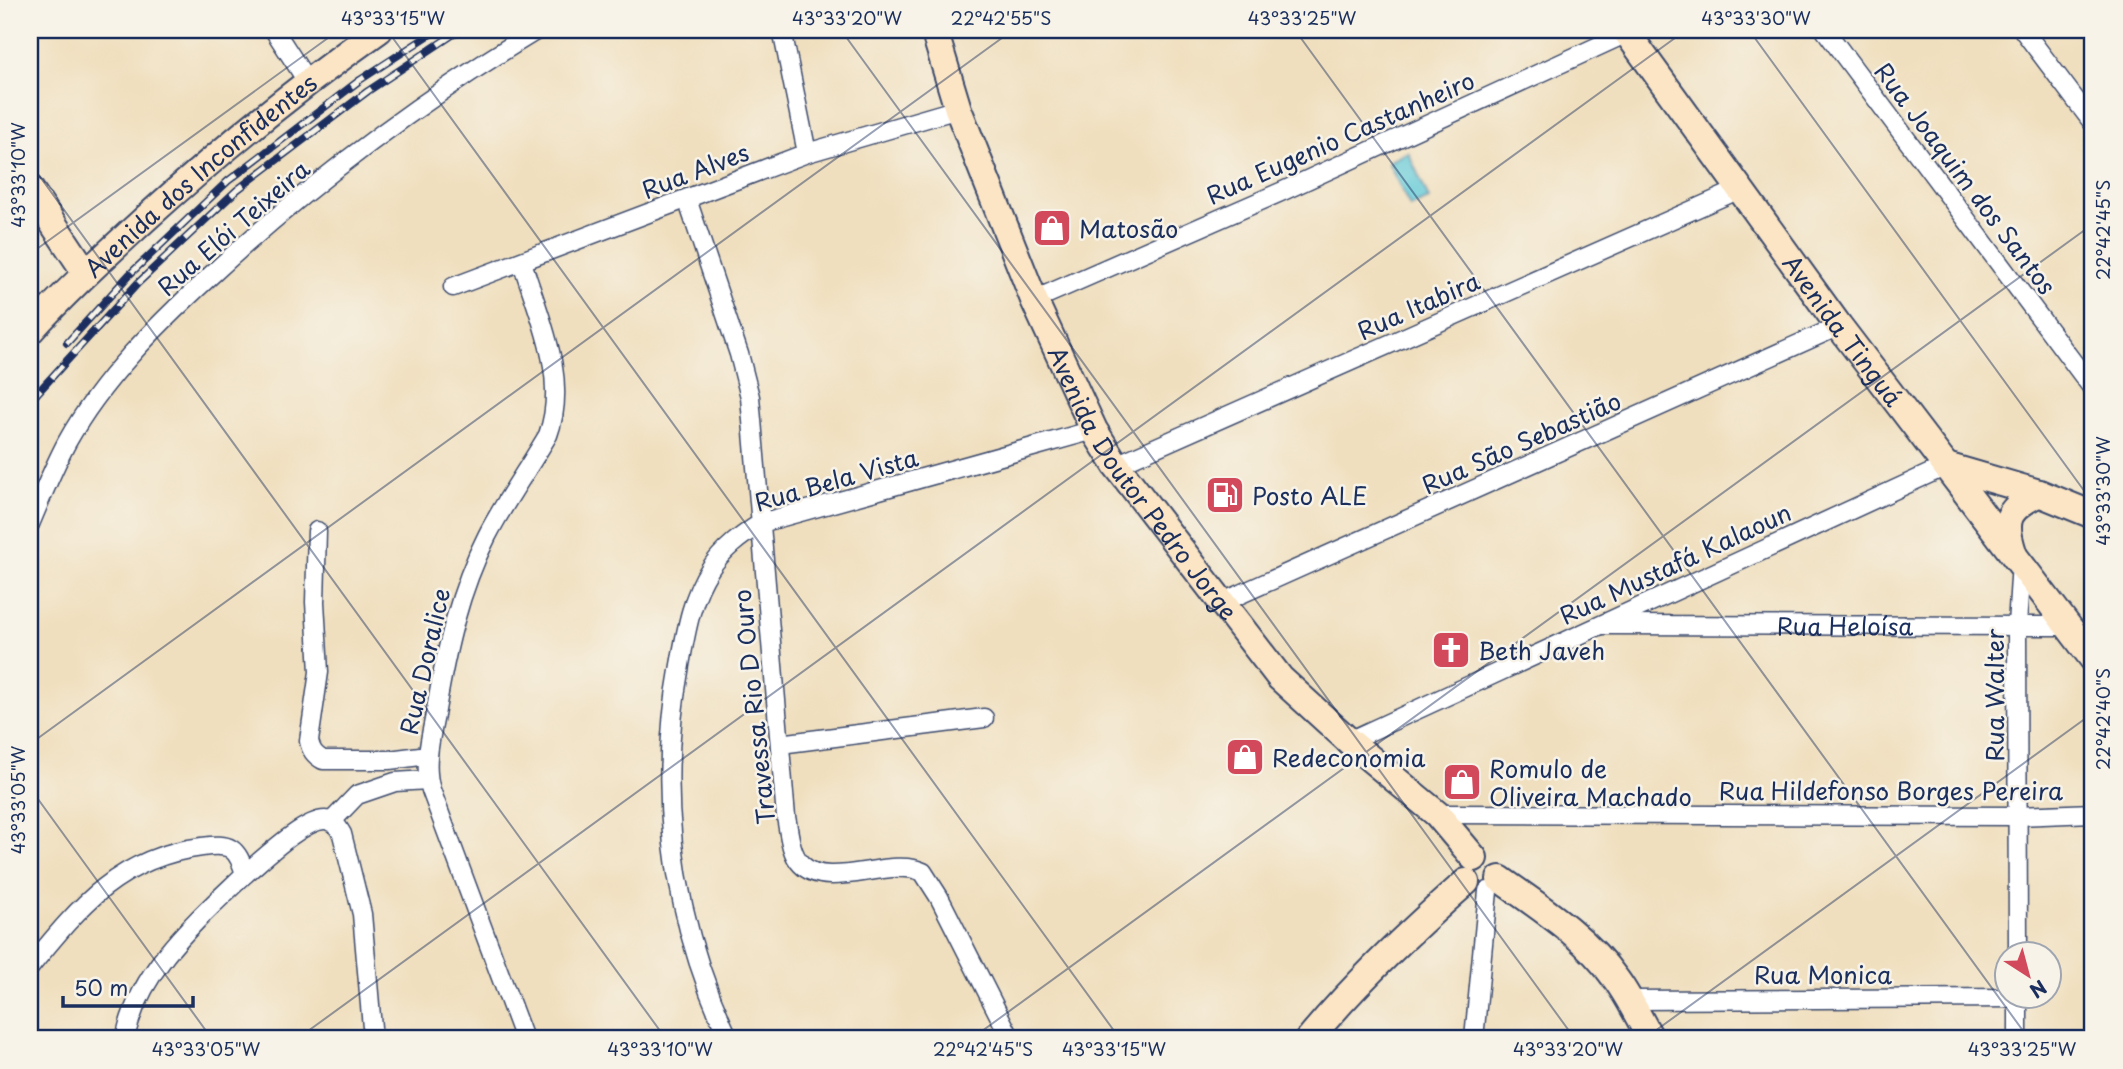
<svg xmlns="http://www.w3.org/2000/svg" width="2123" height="1069" font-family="'Playpen Sans',sans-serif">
	<rect width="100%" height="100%" fill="#f7f3e8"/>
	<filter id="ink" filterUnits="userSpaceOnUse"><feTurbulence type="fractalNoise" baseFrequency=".0143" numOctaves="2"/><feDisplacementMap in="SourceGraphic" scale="14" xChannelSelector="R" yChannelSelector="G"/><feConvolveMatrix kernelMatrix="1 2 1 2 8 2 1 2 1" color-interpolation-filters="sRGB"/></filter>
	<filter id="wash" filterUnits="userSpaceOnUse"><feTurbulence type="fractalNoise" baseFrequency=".00686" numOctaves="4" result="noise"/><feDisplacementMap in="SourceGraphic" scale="28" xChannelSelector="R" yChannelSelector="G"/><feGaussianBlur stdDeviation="1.57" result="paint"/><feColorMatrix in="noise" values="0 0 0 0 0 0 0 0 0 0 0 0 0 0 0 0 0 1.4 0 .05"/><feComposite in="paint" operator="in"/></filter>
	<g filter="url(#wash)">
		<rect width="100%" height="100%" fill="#f0dfbe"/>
		<polygon fill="#5ec9d8" stroke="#3c7c9b" stroke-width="2" points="1408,152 1429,199 1410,207 1388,162"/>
	</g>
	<g filter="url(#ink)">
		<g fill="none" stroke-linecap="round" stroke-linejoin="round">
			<g stroke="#3b496c" stroke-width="21">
				<g id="street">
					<polyline points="274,30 307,81"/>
					<polyline points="782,30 807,153"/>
					<polyline points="1825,30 2093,389"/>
					<polyline points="2023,30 2093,123"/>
					<path d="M687,199l52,155 11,43 36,420c3,14 4,36 15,47 27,28 89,-8 122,8l16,25 72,142"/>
					<path d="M522,262c17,55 47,116 26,173 -20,34 -43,66 -61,101 -28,55 -41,114 -51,174 -5,26 -13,54 -5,80l93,249"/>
					<polyline points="453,287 807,153 958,109"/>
					<polyline points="1034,300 1283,191 1627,33"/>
					<polyline points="1116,465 1740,189"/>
					<path d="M30,524c12,-28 23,-56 37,-82 35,-63 89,-116 141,-164 100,-93 212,-177 329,-248"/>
					<path d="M317,531l-2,71 4,70 -10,69c2,9 5,14 14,19h66l39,-5"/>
					<polyline points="1223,602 1839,326"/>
					<path id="s1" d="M1603,625l466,1"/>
					<polyline points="1349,741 1946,466"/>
					<polyline points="780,744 984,718"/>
					<polyline points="1437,814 2018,816 2093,813"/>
					<polyline points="331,822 357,795 395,782 428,780"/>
					<path d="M245,874c17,-14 58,-54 80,-54 9,0 13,7 17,14l20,80 11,125"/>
					<polyline points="2018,954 2017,625 2021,562"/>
					<path d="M30,967c49,-60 89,-110 172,-120 28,-4 35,0 43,27 -49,47 -106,95 -120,165"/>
					<polyline points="1629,1000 2018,998"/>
					<path d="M729,1039c-56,-119 -73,-244 -49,-374 6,-33 11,-67 30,-96 13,-20 31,-33 51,-46l333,-93"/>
					<polyline points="1474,1039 1488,891"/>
					<polyline points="2018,1039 2018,996"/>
				</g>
			</g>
			<g stroke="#3b496c" stroke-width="30">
				<g id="secondary">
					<path id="s2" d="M934,30l24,79 76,191 60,130 22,35 164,213 69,63 88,73 37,44"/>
					<path id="s3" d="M1625,30l214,296 254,333"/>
					<polyline points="30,189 86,273"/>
					<path id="s4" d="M30,331c36,-40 76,-76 115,-112 75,-68 152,-131 234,-189"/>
					<polyline points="1946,466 2039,493 2093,515"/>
					<path d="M2013,552c-11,-34 -5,-43 26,-59"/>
					<path d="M1500,879c42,30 85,57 115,99 14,18 24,41 36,61"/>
					<path d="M1309,1039c48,-58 101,-108 157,-157"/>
				</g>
			</g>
			<use href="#street" stroke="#fff" stroke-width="18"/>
			<use href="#secondary" stroke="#fce5c4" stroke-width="26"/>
			<g stroke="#1b2f5e" stroke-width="8">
				<g id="rail">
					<polyline points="67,343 129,275 228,181 360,80 437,30"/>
					<polyline points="30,401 138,283 237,190 368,91 460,30"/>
				</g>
			</g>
			<use href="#rail" stroke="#f7f3e8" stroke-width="5" stroke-dasharray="16" stroke-linecap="butt"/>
		</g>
	</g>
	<path fill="none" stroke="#1b2f5e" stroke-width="2" stroke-opacity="0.45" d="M387,30l733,1009M841,30l734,1009M1295,30l734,1009M1749,30l344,473M30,163l636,876M30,254l309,-224M30,744l983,-714M30,788l182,251M297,1039l1389,-1009M971,1039l1122,-815M1644,1039l449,-326"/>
	<defs>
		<g id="shop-square" transform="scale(2.0125)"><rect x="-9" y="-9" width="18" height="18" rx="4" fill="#d1495b" stroke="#f7f3e8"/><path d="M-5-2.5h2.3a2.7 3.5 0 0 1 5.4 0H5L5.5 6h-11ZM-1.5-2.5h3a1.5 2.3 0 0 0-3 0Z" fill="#fff"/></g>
		<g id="fuel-square" transform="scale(2.0125)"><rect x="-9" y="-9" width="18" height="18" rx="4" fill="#d1495b" stroke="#f7f3e8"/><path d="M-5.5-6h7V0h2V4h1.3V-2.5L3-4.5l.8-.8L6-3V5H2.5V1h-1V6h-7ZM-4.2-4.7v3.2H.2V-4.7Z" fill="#fff"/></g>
		<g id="church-square" transform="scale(2.0125)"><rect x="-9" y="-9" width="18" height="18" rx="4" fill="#d1495b" stroke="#f7f3e8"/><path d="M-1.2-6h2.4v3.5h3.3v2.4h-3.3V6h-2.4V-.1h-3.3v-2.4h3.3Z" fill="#fff"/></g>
	</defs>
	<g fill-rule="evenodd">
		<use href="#shop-square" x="1052" y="228"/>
		<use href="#fuel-square" x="1225" y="495"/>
		<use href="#church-square" x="1451" y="650"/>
		<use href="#shop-square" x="1245" y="757"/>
		<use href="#shop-square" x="1462" y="782"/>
	</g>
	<g text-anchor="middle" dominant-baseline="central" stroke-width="5" stroke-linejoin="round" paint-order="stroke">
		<g font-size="24" fill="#1b2f5e" stroke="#f7f3e8">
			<text transform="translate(1340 137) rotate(-24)">Rua Eugenio Castanheiro</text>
			<text transform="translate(695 170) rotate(-21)">Rua Alves</text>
			<text stroke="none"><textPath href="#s4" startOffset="231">Avenida dos Inconfidentes</textPath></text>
			<text transform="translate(1966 178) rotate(53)">Rua Joaquim dos Santos</text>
			<text transform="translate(233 227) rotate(-41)">Rua Elói Teixeira</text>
			<text transform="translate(1418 305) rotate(-24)">Rua Itabira</text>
			<text stroke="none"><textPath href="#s3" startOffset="371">Avenida Tinguá</textPath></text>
			<text transform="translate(1521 442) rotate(-24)">Rua São Sebastião</text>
			<text transform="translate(836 479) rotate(-16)">Rua Bela Vista</text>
			<text stroke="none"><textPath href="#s2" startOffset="502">Avenida Doutor Pedro Jorge</textPath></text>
			<text transform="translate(1675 563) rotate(-25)">Rua Mustafá Kalaoun</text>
			<text stroke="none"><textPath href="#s1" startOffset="242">Rua Heloísa</textPath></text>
			<text transform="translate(424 661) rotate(-77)">Rua Doralice</text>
			<text transform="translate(1994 695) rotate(-90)">Rua Walter</text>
			<text transform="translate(753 707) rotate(-96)">Travessa Rio D Ouro</text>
			<text x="1891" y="790">Rua Hildefonso Borges Pereira</text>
			<text x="1823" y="974">Rua Monica</text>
		</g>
		<g font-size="24" fill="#1b2f5e" stroke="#f7f3e8" text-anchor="start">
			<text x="1079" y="228">Matosão</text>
			<text x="1252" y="495">Posto ALE</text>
			<text x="1478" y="650">Beth Javeh</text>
			<text x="1272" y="757">Redeconomia</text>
			<text x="1489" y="768">Romulo de<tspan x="1489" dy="28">Oliveira Machado</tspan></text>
		</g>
	</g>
	<rect width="2123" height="1069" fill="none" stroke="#f7f3e8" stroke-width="77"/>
	<g transform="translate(2028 975) rotate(144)"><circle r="33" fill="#f7f3e8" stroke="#9fa5b1" stroke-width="2"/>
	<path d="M0-5L12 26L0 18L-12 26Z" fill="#d1495b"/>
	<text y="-10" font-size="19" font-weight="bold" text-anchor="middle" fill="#1b2f5e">N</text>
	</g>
	<path d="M63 996v10h130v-10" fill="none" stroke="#1b2f5e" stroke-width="3.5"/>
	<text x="74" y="996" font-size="21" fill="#1b2f5e" stroke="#f7f3e8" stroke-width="5" paint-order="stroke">50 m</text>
	<rect x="38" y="38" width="2046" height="992" fill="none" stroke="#1b2f5e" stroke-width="2.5"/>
	<g font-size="18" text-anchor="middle" fill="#1b2f5e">
		<text x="393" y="25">43°33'15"W</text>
		<text x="847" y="25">43°33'20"W</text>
		<text x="1001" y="25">22°42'55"S</text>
		<text x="1302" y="25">43°33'25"W</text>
		<text x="1756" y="25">43°33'30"W</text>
		<text transform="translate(19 175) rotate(-90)" y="6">43°33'10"W</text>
		<text transform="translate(2104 230) rotate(-90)" y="6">22°42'45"S</text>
		<text transform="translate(2104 491) rotate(-90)" y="6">43°33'30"W</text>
		<text transform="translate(2104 719) rotate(-90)" y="6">22°42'40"S</text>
		<text transform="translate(19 800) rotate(-90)" y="6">43°33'05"W</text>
		<text x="206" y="1056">43°33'05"W</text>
		<text x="660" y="1056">43°33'10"W</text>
		<text x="983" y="1056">22°42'45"S</text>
		<text x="1114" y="1056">43°33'15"W</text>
		<text x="1568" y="1056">43°33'20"W</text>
		<text x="2022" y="1056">43°33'25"W</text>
	</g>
</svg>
